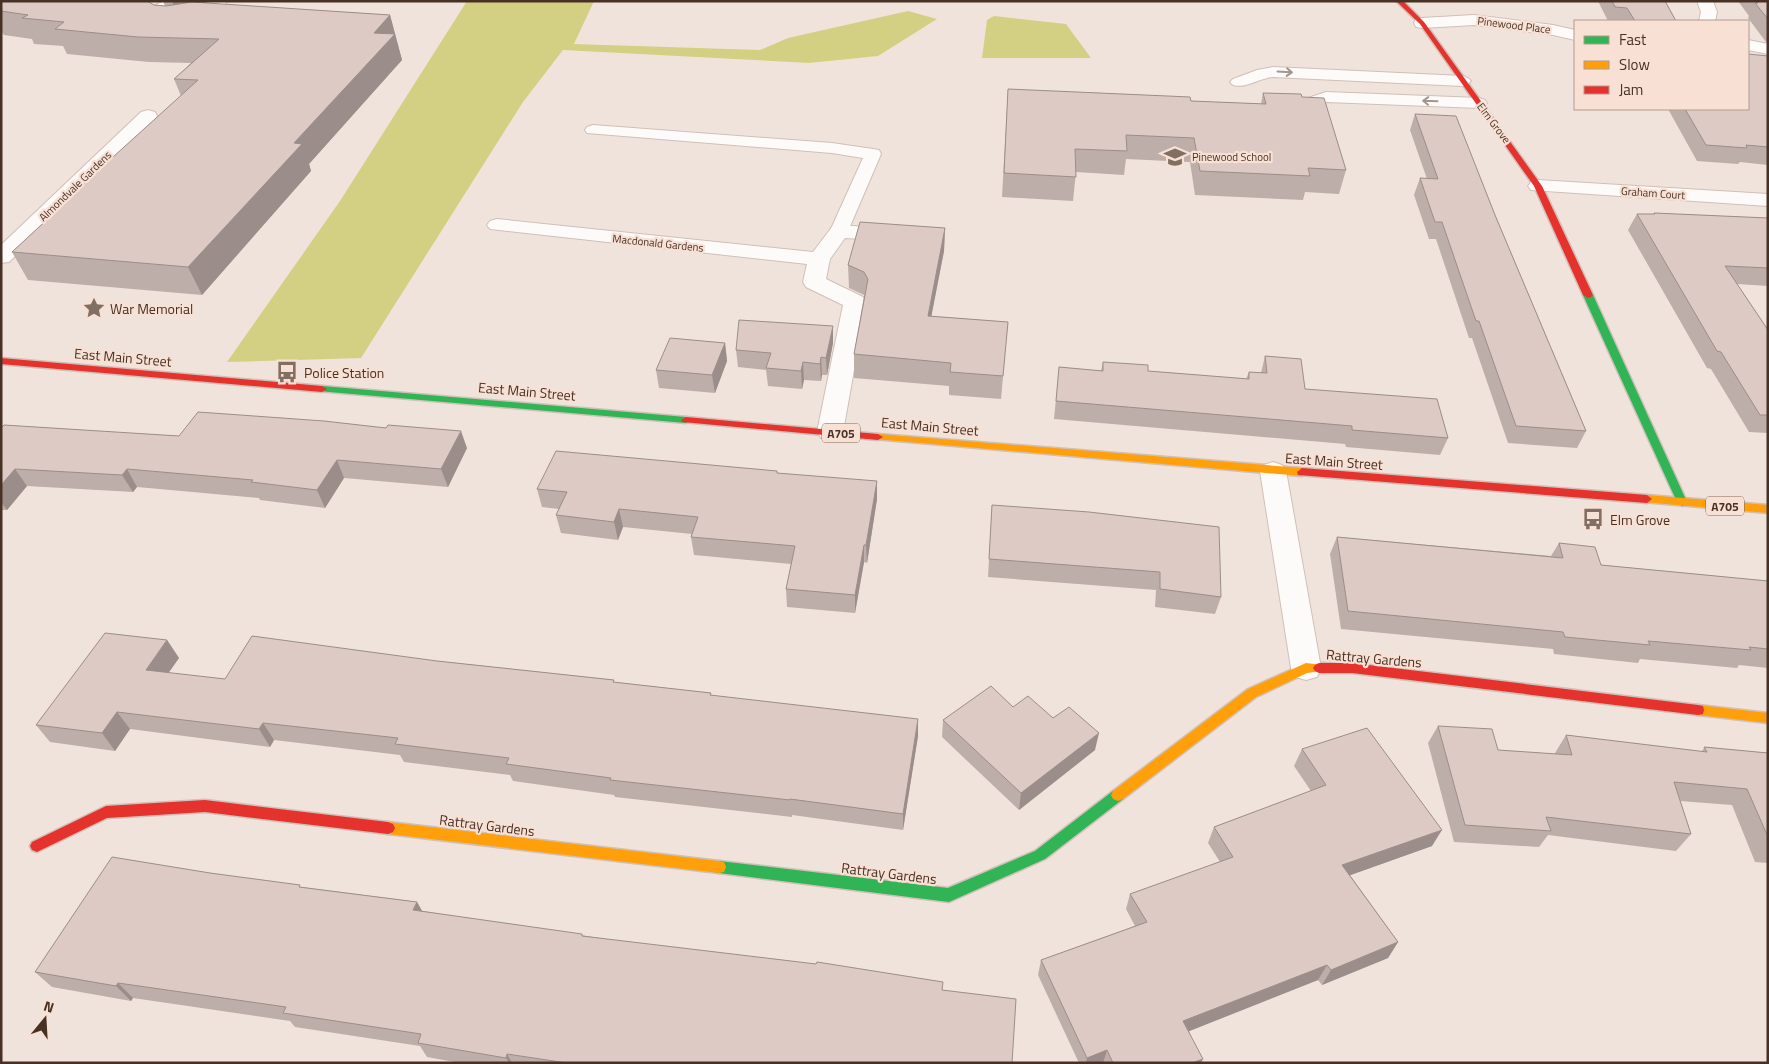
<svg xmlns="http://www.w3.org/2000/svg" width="1769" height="1064" font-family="'Titillium Web',sans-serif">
	<rect width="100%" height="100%" fill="#f0e3dc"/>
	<g fill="#d4d083">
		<polygon points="467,1 594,1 574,44 760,50 788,38 908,11 937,19 878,56 809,63 563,50 523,102 361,358 227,362 340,201"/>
		<polygon points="994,16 1066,24 1091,58 982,58 987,20"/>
	</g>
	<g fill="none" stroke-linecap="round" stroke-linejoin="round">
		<g stroke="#d0c0b7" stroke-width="2">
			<g id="lane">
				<path d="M1273,67l190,9 5,2 3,3 -3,3 -5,2 -190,-9c-13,1 -27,12 -40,8l-3,-3 3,-3 24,-9z"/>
				<polygon points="1326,92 1479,98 1485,100 1487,103 1485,106 1479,108 1327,102 1293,113 1287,111 1285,108 1287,105"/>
				<polygon points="593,125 832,143 873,149 879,150 881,154 848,231 845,235 839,236 833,235 830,231 863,158 832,153 587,133 585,130 587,127"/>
			</g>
		</g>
		<g stroke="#d0c0b7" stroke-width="2">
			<g id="street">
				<path d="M164,1h23c-5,8 -16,7 -22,14 13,9 35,2 46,-8l-5,-6h19l2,7c-14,21 -63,32 -79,8l8,-11z"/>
				<polygon points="1697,1 1713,1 1717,12 1715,21 1699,21 1701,12"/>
				<polygon points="1474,15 1553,25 1575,30 1575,40 1553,35 1474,25 1422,28 1416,27 1414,23 1416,19 1422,18"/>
				<polygon points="1748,40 1768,44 1768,54 1748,50"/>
				<polygon points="148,110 155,112 157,116 155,120 9,262 1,263 1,245 141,112"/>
				<polygon points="1538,180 1768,194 1768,206 1531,190 1528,186 1531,182"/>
				<polygon points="497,219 813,252 832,227 839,225 894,229 901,231 905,235 901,239 894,241 845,238 830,259 826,279 863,297 866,302 843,432 839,438 830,440 821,438 817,432 843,305 806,287 803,282 807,264 490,229 487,225 490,221"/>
				<polygon points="1273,462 1282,465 1286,471 1321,668 1317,677 1306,680 1295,677 1291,668 1260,471 1264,465"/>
			</g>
		</g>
		<g stroke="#d0c0b7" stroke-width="3">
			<g id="fast">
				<polygon points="1588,292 1593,295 1687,502 1686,505 1682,506 1677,502 1583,295"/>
				<polygon points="322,386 686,417 691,420 686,423 318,391 317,389"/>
				<polygon points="1118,789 1123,791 1125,795 1123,799 1045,859 949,902 719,873 714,872 712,867 714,862 719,861 948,888 1035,851 1113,791"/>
			</g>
		</g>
		<g stroke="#d0c0b7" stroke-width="3">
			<g id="slow">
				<polygon points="878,434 1302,468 1307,472 1302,476 874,439 873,437 874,435"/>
				<polygon points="1647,495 1768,505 1768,513 1643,502 1642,499"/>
				<polygon points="1306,663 1323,665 1325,668 1323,671 1307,673 1256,697 1123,799 1118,801 1113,799 1111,795 1113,791 1248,689"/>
				<polygon points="1698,705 1768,713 1768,723 1698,715 1693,714 1692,710 1693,706"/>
				<polygon points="388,822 719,861 724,862 726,867 724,872 719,873 388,834 383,832 381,828 383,824"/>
			</g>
		</g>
		<g stroke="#d0c0b7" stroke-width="3">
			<g id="jam">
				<polygon points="1396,1 1403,1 1424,22 1542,186 1593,295 1591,297 1588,298 1583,295 1534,186 1420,24"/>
				<polygon points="1,358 322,386 327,389 322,392 1,364"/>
				<polygon points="686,417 878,434 883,437 878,440 682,422 681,420"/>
				<polygon points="1302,468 1647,495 1652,499 1647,503 1298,475 1297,472"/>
				<polygon points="1319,663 1352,663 1698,705 1703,706 1704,710 1703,714 1698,715 1352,673 1319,673 1315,671 1313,668 1315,665"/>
				<polygon points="205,800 388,822 393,824 395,828 393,832 388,834 205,812 107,818 37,852 32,850 30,846 32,842 106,806"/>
			</g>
		</g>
		<use href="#lane" fill="#fdfbfa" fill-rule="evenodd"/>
		<use href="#street" fill="#fdfbfa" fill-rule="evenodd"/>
		<use href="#fast" fill="#30b455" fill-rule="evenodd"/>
		<use href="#slow" fill="#ff9f0a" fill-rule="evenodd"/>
		<use href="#jam" fill="#e5322d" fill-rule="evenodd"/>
	</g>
	<g fill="#beaea9">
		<polygon points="1,1 154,5 165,6 163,1 205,1 205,3 390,15 402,60 309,164 311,171 202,295 28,280 12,252 50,217 49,215 181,96 174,79 191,63 149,62 67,54 63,46 34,44 32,39 4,35 1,31"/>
		<polygon points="1598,1 1665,1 1676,21 1608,21"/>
		<polygon points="1738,1 1768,1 1768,42 1766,42 1748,18 1749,16"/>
		<polygon points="1768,56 1768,165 1740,162 1738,164 1697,161 1668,109 1748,109"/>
		<polygon points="1008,89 1191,101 1261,104 1263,93 1302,97 1346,170 1339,194 1305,192 1303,200 1195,195 1190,162 1126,159 1124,175 1076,172 1073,201 1002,197"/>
		<polygon points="1415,114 1495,215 1586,431 1577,448 1508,443 1472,338 1469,338 1436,239 1429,239 1414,195 1420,178 1427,179 1410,130"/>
		<polygon points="1654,213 1768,218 1768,286 1737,284 1768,330 1768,433 1749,432 1711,369 1707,368 1628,230 1637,214 1653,214"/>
		<polygon points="945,228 944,251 931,316 1008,322 1001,399 949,395 949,386 854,378 854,354 864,296 864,295 849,288 848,265"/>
		<polygon points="833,326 833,343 827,375 822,375 821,381 804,380 802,389 768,386 766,370 738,367 736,350"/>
		<polygon points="725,343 727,361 715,393 659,388 656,370"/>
		<polygon points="1265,356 1305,389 1448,438 1440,455 1346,447 1345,444 1054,419 1059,367 1101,371 1103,362 1148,371 1246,379 1249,372 1261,373"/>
		<polygon points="1,428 179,436 467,448 448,487 344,478 325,508 260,500 259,498 137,487 133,492 27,486 7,510 1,510"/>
		<polygon points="777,471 777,473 877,499 867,563 864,562 855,613 787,607 786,589 791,564 694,555 691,537 692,534 623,527 618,540 561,533 556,515 559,509 542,507 537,489"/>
		<polygon points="992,505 1221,597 1215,614 1155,607 1156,590 988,577"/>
		<polygon points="1337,537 1551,556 1559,543 1601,565 1768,581 1768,668 1739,665 1737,668 1640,659 1638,663 1554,654 1553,649 1341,629 1330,554"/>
		<polygon points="167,640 179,658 168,673 225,679 437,661 614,680 614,682 711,693 711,695 918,736 903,830 792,815 792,817 615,797 614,795 513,781 510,775 404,762 400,755 274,740 270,747 130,729 115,751 50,742 36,725"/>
		<polygon points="1013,707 1053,718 1095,750 1019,810 942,737 943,720"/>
		<polygon points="1438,726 1498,750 1555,754 1555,753 1566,735 1701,752 1705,747 1768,753 1768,863 1755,862 1732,805 1680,801 1691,834 1676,851 1548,835 1539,847 1454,842 1428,743"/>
		<polygon points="1302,749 1432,846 1350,875 1398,942 1388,958 1322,985 1318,980 1189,1031 1201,1063 1079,1063 1038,975 1041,960 1135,926 1126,909 1130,894 1220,862 1208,843 1214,827 1311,791 1294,766"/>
		<polygon points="210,873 302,887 417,902 422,911 942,990 1012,1063 460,1063 427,1057 420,1046 295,1027 290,1021 133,998 131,1001 52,987 35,972"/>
	</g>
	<g fill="#9b8d8a">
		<polygon points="172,1 205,1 205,3 178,17"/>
		<polygon points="390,15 402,60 309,164 311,171 202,295 188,267 294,143 374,33"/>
		<polygon points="945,228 944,251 927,339 928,316"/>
		<polygon points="833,326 833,343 827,375 826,358"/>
		<polygon points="725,343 727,361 715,393 712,375"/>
		<polygon points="821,357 822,375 821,381 820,364"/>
		<polygon points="803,362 804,380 802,389 801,371"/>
		<polygon points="461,431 467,448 448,487 441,469"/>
		<polygon points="337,460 344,478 325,508 317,490"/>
		<polygon points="15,469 27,486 7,510 1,502 1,485"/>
		<polygon points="127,469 137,487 133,492 122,475"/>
		<polygon points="877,481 877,499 867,563 866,545"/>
		<polygon points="619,509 623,527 618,540 614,522"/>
		<polygon points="864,545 864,562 855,613 855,595"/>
		<polygon points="167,640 179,658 158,688 146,670"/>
		<polygon points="117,712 130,729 115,751 102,733"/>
		<polygon points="918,719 918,736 903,830 903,814"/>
		<polygon points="263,723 274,740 270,747 259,729"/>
		<polygon points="1099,733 1095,750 1019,810 1021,793"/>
		<polygon points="1442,830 1432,846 1334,881 1342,865"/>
		<polygon points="417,902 426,918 413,910"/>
		<polygon points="1398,942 1388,958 1322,985 1331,970"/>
		<polygon points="1327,965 1318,980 1177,1036 1183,1021"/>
		<polygon points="118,983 133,998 131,1001 116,986"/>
		<polygon points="1107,1050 1103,1063 1086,1063 1087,1058"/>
		<polygon points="507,1054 512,1063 509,1063 506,1058"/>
		<polygon points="1203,1059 1201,1063 1192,1063"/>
	</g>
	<g fill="#ddcac5" stroke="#9b8d8a">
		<polygon points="1,1 147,1 154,5 166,6 192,2 390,15 374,33 395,34 294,143 302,144 188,267 12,252 52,215 49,215 198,80 174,79 219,39 138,37 55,29 64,22 22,18 28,15 1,11"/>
		<polygon points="1612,1 1665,1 1676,21 1635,21 1627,8 1615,7"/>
		<polygon points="1756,1 1768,1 1768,19 1755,3 1758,3"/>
		<polygon points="1748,54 1768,56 1768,147 1746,145 1747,148 1706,145 1685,109 1748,109"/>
		<polygon points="1008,89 1190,97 1191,101 1266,104 1263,93 1301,94 1302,97 1324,98 1346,170 1308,168 1310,176 1200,171 1194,138 1126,135 1127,151 1075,149 1076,177 1004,173"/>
		<polygon points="1415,114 1456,116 1495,215 1586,431 1516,426 1479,321 1476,321 1442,222 1435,222 1420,178 1438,179"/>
		<polygon points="1654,213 1768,218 1768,268 1725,266 1768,330 1768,415 1760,415 1721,352 1717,351 1637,214 1655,214"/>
		<polygon points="860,222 945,228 928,316 1008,322 1003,376 950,372 951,363 854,354 868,279 864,272 848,265"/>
		<polygon points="739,320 833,326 826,358 821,357 820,364 803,362 801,371 766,368 771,353 736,350"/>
		<polygon points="670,338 725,343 712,375 656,370"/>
		<polygon points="1265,356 1301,359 1305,389 1437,399 1448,438 1352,430 1352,426 1056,401 1059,367 1103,371 1103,362 1148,365 1148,371 1249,379 1249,372 1267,373"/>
		<polygon points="198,412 324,421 386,428 388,425 461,431 441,469 337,460 317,490 251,482 253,480 127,469 122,475 15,469 1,485 1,428 4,425 179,436"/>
		<polygon points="556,451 777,471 777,473 877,481 866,545 864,545 855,595 786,589 795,546 691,537 698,517 619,509 614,522 556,515 567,492 537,489"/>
		<polygon points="992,505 1089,512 1219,527 1221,597 1160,589 1160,572 989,559"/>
		<polygon points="1337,537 1563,558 1559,543 1595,547 1601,565 1768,581 1768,649 1749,647 1751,650 1648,641 1650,645 1565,637 1563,632 1348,611"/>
		<polygon points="105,633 167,640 146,670 225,679 252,636 437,661 614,680 613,682 711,693 710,695 918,719 903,814 790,799 790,800 610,780 611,778 506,764 509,758 395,744 398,738 263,723 259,729 117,712 102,733 36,725"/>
		<polygon points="991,686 1013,707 1028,696 1053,718 1069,707 1099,733 1021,793 943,720"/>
		<polygon points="1438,726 1492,729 1498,750 1572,755 1566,735 1707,752 1704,747 1768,753 1768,837 1747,789 1674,782 1691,834 1546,817 1551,831 1465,825"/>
		<polygon points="1367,728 1442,830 1342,865 1398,942 1331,970 1327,965 1183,1021 1203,1059 1192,1063 1113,1063 1107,1050 1087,1058 1041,960 1147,922 1130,894 1233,857 1214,827 1326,785 1302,749"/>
		<polygon points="112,857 210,873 300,885 299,887 417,902 413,910 582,934 582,936 816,964 817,962 943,982 942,990 1016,999 1012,1063 567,1063 507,1054 506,1058 418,1043 421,1034 283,1013 286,1007 118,983 116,986 35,972"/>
	</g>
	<defs><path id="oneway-shaft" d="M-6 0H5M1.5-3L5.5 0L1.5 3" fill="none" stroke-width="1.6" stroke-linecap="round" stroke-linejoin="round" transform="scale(1.25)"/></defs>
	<g stroke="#a2968f">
		<use href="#oneway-shaft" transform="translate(1285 72) rotate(3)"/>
		<use href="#oneway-shaft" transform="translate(1430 101) rotate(-178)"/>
	</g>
	<defs>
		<g id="school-bare" transform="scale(1.725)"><path d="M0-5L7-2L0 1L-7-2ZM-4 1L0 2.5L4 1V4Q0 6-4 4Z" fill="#826f64" stroke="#f8e1d4" stroke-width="2.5" paint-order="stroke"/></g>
		<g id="sight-bare" transform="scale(1.725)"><path d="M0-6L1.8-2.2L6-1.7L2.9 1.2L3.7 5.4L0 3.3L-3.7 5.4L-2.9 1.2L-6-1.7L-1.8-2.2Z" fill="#826f64" stroke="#f8e1d4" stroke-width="2.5" paint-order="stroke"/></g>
		<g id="bus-bare" transform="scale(1.725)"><path d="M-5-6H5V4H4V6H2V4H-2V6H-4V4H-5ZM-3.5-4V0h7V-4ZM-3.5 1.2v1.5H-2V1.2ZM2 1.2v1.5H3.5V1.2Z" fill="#826f64" stroke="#f8e1d4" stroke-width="2.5" paint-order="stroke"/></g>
	</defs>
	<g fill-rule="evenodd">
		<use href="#school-bare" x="1175" y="157"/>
		<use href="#sight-bare" x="94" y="308"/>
		<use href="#bus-bare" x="287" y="372"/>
		<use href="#bus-bare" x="1593" y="519"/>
	</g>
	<g text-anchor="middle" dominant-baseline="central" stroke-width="4.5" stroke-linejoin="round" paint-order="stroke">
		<g font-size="11" fill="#473124" stroke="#f8e1d4">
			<text transform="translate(1514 25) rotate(7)">Pinewood Place</text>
			<text transform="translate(1494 123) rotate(53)">Elm Grove</text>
			<text transform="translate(75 186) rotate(-44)">Almondvale Gardens</text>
			<text transform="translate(1653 193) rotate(4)">Graham Court</text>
			<text transform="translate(658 243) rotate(6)">Macdonald Gardens</text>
		</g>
		<g font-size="11" fill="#473124" stroke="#f8e1d4" text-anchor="start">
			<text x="1192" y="157">Pinewood School</text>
		</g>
		<g fill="#f8e1d4" stroke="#7c6659" stroke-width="1">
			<rect x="822" y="423.5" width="38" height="19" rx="4"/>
			<rect x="1706" y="496.5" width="38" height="19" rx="4"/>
		</g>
		<g font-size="12" font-weight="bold" fill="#473124">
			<text x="841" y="433">A705</text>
			<text x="1725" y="506">A705</text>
		</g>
		<g font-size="14" fill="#473124" stroke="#f8e1d4" text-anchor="start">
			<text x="110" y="308">War Memorial</text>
			<text x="304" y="372">Police Station</text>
			<text x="1610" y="519">Elm Grove</text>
		</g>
		<g font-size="14" fill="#473124" stroke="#f8e1d4">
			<text transform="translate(123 357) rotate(5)">East Main Street</text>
			<text transform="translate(527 391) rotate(5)">East Main Street</text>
			<text transform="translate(930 426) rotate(5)">East Main Street</text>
			<text transform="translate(1334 461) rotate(4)">East Main Street</text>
			<text transform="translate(1374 658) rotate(5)">Rattray Gardens</text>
			<text transform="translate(487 825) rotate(7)">Rattray Gardens</text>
			<text transform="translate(889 873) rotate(7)">Rattray Gardens</text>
		</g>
	</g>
	<rect width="1769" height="1064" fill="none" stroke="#473124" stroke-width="5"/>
	<rect x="1574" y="20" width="175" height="90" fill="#f8e1d4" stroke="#b19b8e"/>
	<rect x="1584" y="36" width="25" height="8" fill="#30b455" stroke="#b19b8e"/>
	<text x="1619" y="45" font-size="15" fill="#473124">Fast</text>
	<rect x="1584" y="61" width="25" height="8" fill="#ff9f0a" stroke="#b19b8e"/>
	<text x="1619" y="70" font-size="15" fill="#473124">Slow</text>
	<rect x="1584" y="86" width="25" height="8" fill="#e5322d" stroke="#b19b8e"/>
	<text x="1619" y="95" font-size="15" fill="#473124">Jam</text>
	<g transform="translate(45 1019) rotate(18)" stroke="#f8e1d4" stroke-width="4" paint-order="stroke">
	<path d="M0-4L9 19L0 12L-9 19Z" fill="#473124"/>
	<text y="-8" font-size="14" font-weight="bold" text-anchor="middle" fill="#473124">N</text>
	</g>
</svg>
